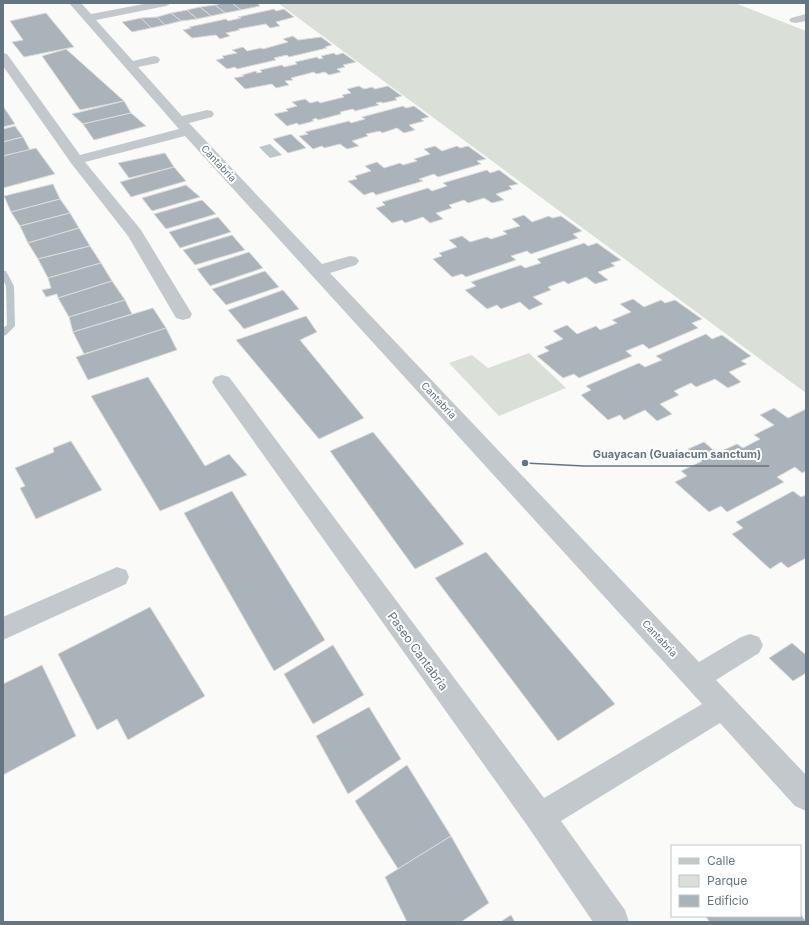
<svg xmlns="http://www.w3.org/2000/svg" width="809" height="925" font-family="Inter,sans-serif">
	<rect width="100%" height="100%" fill="#fafaf8"/>
	<g fill="#dadfd7">
		<polygon points="278,3 735,3 806,31 806,393"/>
		<polygon points="529,353 566,388 499,416 449,363 472,355 488,368"/>
	</g>
	<polygon fill="#bbc7cb" points="270,144 282,155 270,158 259,147"/>
	<g fill="none" stroke-linecap="round" stroke-linejoin="round">
		<polygon fill="#bbc7cb" fill-rule="evenodd" points="3,271 6,271 14,286 15,326 6,335 3,336 3,328 7,325 6,286 3,280"/>
	</g>
	<g fill="#aab3b9" stroke="#dcdcda">
		<polygon points="222,3 232,3 241,10 225,13 215,5"/>
		<polygon points="232,3 257,3 260,6 241,10"/>
		<polygon points="215,5 225,13 211,16 200,7"/>
		<polygon points="200,7 211,16 197,19 187,10"/>
		<polygon points="274,9 276,11 284,9 294,17 276,22 280,26 270,28 266,24 238,29 240,30 226,33 230,36 220,39 216,35 192,38 183,30 191,28 189,27 226,19 228,21 241,18 238,17"/>
		<polygon points="187,10 197,19 181,21 171,13"/>
		<polygon points="46,13 74,47 24,57 12,42 23,40 10,21"/>
		<polygon points="171,13 181,21 165,25 157,17"/>
		<polygon points="157,17 165,25 151,28 141,18"/>
		<polygon points="141,18 151,28 132,32 122,22"/>
		<polygon points="293,36 298,40 321,37 332,45 325,47 327,48 289,57 287,55 274,58 276,60 237,69 235,67 227,69 216,60 224,58 222,56 237,53 232,50 243,47 247,51 261,48 263,49 288,42 283,39"/>
		<polygon points="66,49 124,101 80,110 42,56"/>
		<polygon points="334,53 336,55 343,53 356,62 343,65 345,67 337,69 341,72 329,75 325,72 316,74 314,72 291,78 293,80 285,81 289,85 276,88 272,84 245,89 234,78 244,76 242,75 256,71 257,73 262,72 260,70 282,65 284,67 297,64 295,62 317,57 319,59 323,58 321,56"/>
		<polygon points="359,86 364,89 372,87 375,89 388,86 402,96 395,98 397,100 383,103 381,102 376,103 379,105 355,111 353,109 340,112 341,114 318,120 316,118 312,120 314,121 299,125 297,123 287,126 274,114 288,111 286,109 297,106 292,102 305,99 310,103 318,101 320,103 344,97 342,95 351,93 347,89"/>
		<polygon points="124,101 131,113 83,124 72,114"/>
		<polygon points="3,106 15,124 3,127"/>
		<polygon points="403,106 406,108 414,106 429,117 421,119 424,121 409,125 415,130 404,133 397,128 382,133 380,131 366,134 368,136 352,141 359,146 347,149 340,144 324,148 322,146 313,149 299,136 308,134 305,132 349,121 351,123 365,119 362,117"/>
		<polygon points="131,113 146,126 94,140 83,124"/>
		<polygon points="15,126 23,137 3,142 3,129"/>
		<polygon points="291,134 306,148 288,153 273,139"/>
		<polygon points="23,137 30,150 3,156 3,142"/>
		<polygon points="435,146 442,151 457,146 460,148 468,146 486,159 477,161 481,164 438,177 434,174 419,179 423,181 376,195 373,192 364,195 348,181 357,179 355,176 371,171 365,166 377,162 384,168 400,163 403,165 417,161 414,159 430,154 424,149"/>
		<polygon points="36,148 55,174 3,188 3,156"/>
		<polygon points="165,153 174,167 129,178 118,163"/>
		<polygon points="174,167 186,181 131,197 120,182"/>
		<polygon points="487,170 490,173 499,170 518,184 509,186 512,189 496,194 504,200 492,203 484,198 468,203 464,200 449,205 452,208 436,213 443,219 430,223 423,217 405,223 402,220 392,223 376,208 385,205 382,202 428,188 432,191 447,186 443,183"/>
		<polygon points="53,184 60,199 11,212 4,196"/>
		<polygon points="186,185 200,197 152,211 142,198"/>
		<polygon points="60,199 70,213 20,226 11,212"/>
		<polygon points="202,200 216,214 166,229 154,214"/>
		<polygon points="70,213 79,228 28,243 20,226"/>
		<polygon points="524,215 532,222 549,216 552,218 561,216 582,231 573,234 578,238 531,254 527,251 511,256 516,260 466,277 462,274 452,277 433,259 442,256 439,253 457,247 449,240 462,236 470,242 487,237 491,239 507,234 503,231 520,226 512,219"/>
		<polygon points="218,217 231,232 180,248 169,232"/>
		<polygon points="79,228 90,246 38,259 28,243"/>
		<polygon points="232,235 245,250 195,265 183,250"/>
		<polygon points="584,243 588,246 597,243 621,260 611,263 615,266 598,272 608,280 595,284 586,277 568,284 564,281 548,287 551,290 533,297 543,304 529,310 520,302 501,309 497,305 487,309 465,290 476,286 471,282 521,265 525,268 541,263 537,259"/>
		<polygon points="90,246 101,263 48,278 38,259"/>
		<polygon points="249,252 263,268 210,286 197,269"/>
		<polygon points="101,263 112,281 58,298 57,294 46,297 42,290 51,288 48,278"/>
		<polygon points="265,271 279,287 226,305 212,289"/>
		<polygon points="112,281 125,300 69,317 58,298"/>
		<polygon points="283,290 299,309 244,329 228,310"/>
		<polygon points="633,299 644,307 661,300 665,303 675,300 702,319 692,323 698,328 649,349 643,344 626,351 632,356 579,378 574,374 563,378 537,356 549,351 544,347 563,339 553,331 567,325 577,334 596,326 600,330 617,323 612,320 631,312 620,304"/>
		<polygon points="125,300 132,314 73,332 69,317"/>
		<polygon points="153,308 166,328 84,354 73,332"/>
		<polygon points="306,316 317,332 300,340 364,418 319,439 236,340"/>
		<polygon points="166,328 177,350 88,380 76,357"/>
		<polygon points="706,334 712,339 722,335 751,356 741,361 747,364 729,372 741,382 728,388 715,379 696,387 691,383 674,391 679,395 660,404 672,414 657,421 645,410 624,420 620,415 608,420 581,395 591,390 586,386 639,363 645,367 662,360 656,356"/>
		<polygon points="148,377 205,466 229,454 247,475 160,511 91,396"/>
		<polygon points="774,408 788,418 806,409 806,471 802,473 795,467 777,477 784,482 727,512 721,506 709,512 675,482 687,476 681,471 702,461 688,449 704,442 717,453 737,444 743,448 760,439 754,435 774,425 760,415"/>
		<polygon points="373,432 464,544 415,569 330,451"/>
		<polygon points="71,441 102,490 36,519 20,488 25,486 15,468 54,452 53,448"/>
		<polygon points="232,491 325,640 274,671 184,513"/>
		<polygon points="793,491 801,497 806,495 806,558 788,568 781,562 770,569 732,534 743,528 736,522"/>
		<polygon points="486,552 615,704 558,741 435,578"/>
		<polygon points="150,607 205,696 128,740 117,719 97,730 58,654"/>
		<polygon points="792,643 806,655 806,673 793,681 769,658"/>
		<polygon points="333,645 364,695 313,724 284,674"/>
		<polygon points="42,665 76,736 3,775 3,684"/>
		<polygon points="369,707 401,759 348,794 316,736"/>
		<polygon points="407,765 451,836 398,869 355,801"/>
		<polygon points="451,836 489,903 461,922 407,922 385,877"/>
		<polygon points="800,913 806,922 710,922 705,916 800,916"/>
		<polygon points="511,915 515,922 500,922"/>
	</g>
	<g fill="none" stroke-linecap="round" stroke-linejoin="round">
		<g fill="#c3c8cc" fill-rule="evenodd">
			<polygon points="69,3 81,3 91,14 149,3 172,3 166,6 96,20 133,61 154,56 158,57 160,60 158,63 138,67 182,116 207,110 212,111 214,114 212,117 189,123 322,264 350,256 356,257 359,261 356,265 330,273 699,662 741,637 750,634 759,637 763,645 759,653 716,680 806,775 806,811 795,806 720,723 561,821 625,910 629,922 593,922 529,828 215,387 212,382 215,377 222,375 229,377 544,798 702,704 185,136 85,162 141,230 192,314 190,318 183,320 176,318 128,236 71,163 3,66 3,53 7,54 80,155 179,129"/>
			<polygon points="806,14 806,21 795,23 791,22 789,20 791,18"/>
			<polygon points="117,567 126,570 129,577 126,584 3,640 3,617"/>
		</g>
	</g>
	<g text-anchor="middle" dominant-baseline="central" stroke-width="4" stroke-linejoin="round" paint-order="stroke">
		<g font-size="10" fill="#657683" stroke="#fff">
			<text transform="translate(219 163) rotate(47)">Cantabria</text>
			<text transform="translate(439 400) rotate(47)">Cantabria</text>
			<text transform="translate(660 638) rotate(47)">Cantabria</text>
		</g>
		<g font-size="12" fill="#657683" stroke="#fff">
			<text transform="translate(418 651) rotate(54)">Paseo Cantabria</text>
		</g>
	</g>
	<path fill="none" stroke="#657683" stroke-width="1.5" d="M525 463L584 466H769"/>
	<circle fill="#657683" stroke="#fff" stroke-width="1.5" cx="525" cy="463" r="4"/>
	<g font-size="11" text-anchor="middle" font-weight="bold" fill="#657683" stroke="#fff" stroke-width="4" stroke-linejoin="round" paint-order="stroke">
		<text x="677" y="458">Guayacan (Guaiacum sanctum)</text>
	</g>
	<rect width="809" height="925" fill="none" stroke="#657683" stroke-width="8"/>
	<rect x="671" y="845" width="130" height="72" fill="#ffffff" stroke="#c1c8cd"/>
	<rect x="679" y="858" width="20" height="6" fill="#c3c8cc" stroke="#c1c8cd"/>
	<text x="707" y="865" font-size="12" fill="#657683">Calle</text>
	<rect x="679" y="875" width="20" height="12" fill="#dadfd7" stroke="#c1c8cd"/>
	<text x="707" y="885" font-size="12" fill="#657683">Parque</text>
	<rect x="679" y="895" width="20" height="12" fill="#aab3b9" stroke="#c1c8cd"/>
	<text x="707" y="905" font-size="12" fill="#657683">Edificio</text>
</svg>
